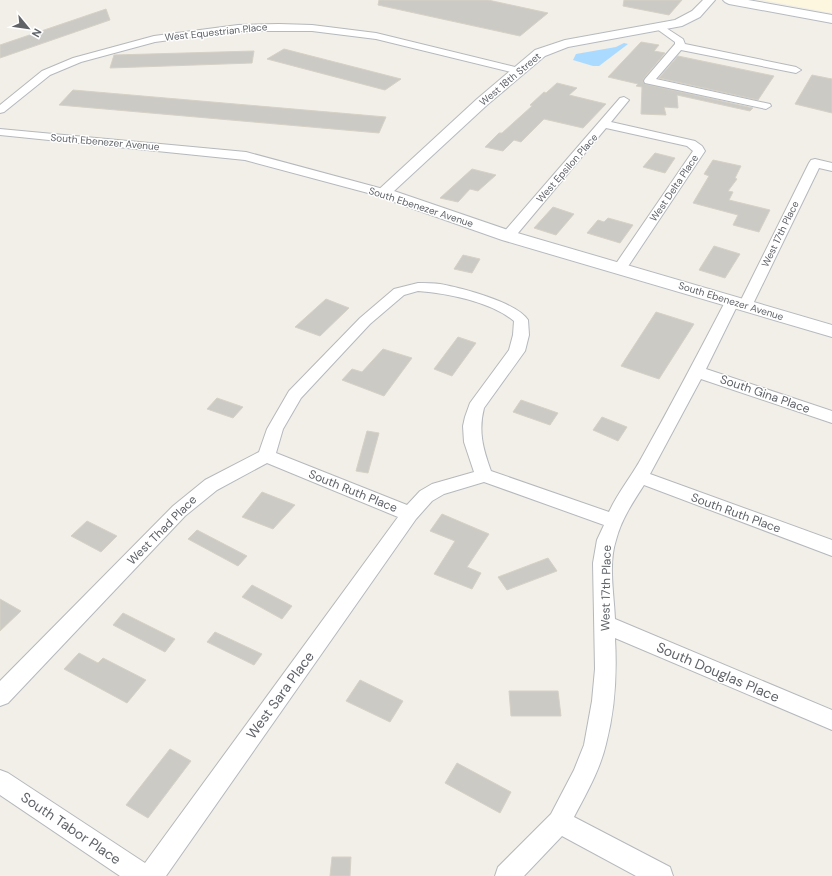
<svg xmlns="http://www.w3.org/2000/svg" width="832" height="876" font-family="'DM Sans',sans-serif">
	<rect width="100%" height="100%" fill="#f1efe8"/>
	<polygon fill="#fef7e0" points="763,0 832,0 832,13"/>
	<polygon fill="#aadaff" points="624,43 628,44 599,66 593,66 573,60 576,54 616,47"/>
	<g fill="#cccac5" stroke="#d6d1c6">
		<polygon points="379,0 488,0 548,13 520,36 378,5"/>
		<polygon points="624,0 682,0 669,15 623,6"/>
		<polygon points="106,9 110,20 0,58 0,45"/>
		<polygon points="641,42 659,45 654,51 665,53 644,78 643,82 645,84 753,108 750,111 677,95 678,108 664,107 666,115 641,114 642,87 636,86 638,84 608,77"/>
		<polygon points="284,49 401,79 385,90 267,59"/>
		<polygon points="254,51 252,63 110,68 114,55"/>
		<polygon points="678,56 774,76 758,100 659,78"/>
		<polygon points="812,75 832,79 832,113 795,104"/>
		<polygon points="557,83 577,88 569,95 606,104 583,128 544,119 521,142 514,140 503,151 485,147 499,133 502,133 532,106 530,105 544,92 546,93"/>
		<polygon points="73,90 386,117 379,133 59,105"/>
		<polygon points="655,153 675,158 665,173 643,167"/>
		<polygon points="713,160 741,166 735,178 737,179 728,191 733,192 729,200 770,210 759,232 733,225 738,215 693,203 709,176 704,174"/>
		<polygon points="472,169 496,175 478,191 470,189 458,202 440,198"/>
		<polygon points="553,207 574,214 556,235 534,228"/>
		<polygon points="608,218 633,225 620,243 587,233 598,220 604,222"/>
		<polygon points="714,246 740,254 725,278 699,270"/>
		<polygon points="463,255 480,259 472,273 454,269"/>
		<polygon points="326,299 349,308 320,336 295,327"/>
		<polygon points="656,312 694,324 659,379 621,366"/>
		<polygon points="458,337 476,343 452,376 434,369"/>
		<polygon points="383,349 412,358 384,396 342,380 352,369 362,372"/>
		<polygon points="217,398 243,407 233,418 207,409"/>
		<polygon points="521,400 558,413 550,425 513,412"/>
		<polygon points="602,417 627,427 618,441 593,430"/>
		<polygon points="367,431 379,433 368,473 356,471"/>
		<polygon points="262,492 295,505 273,529 242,517"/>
		<polygon points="442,514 489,534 467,567 481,573 472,589 434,574 455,541 430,531"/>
		<polygon points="87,521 117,536 101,552 71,536"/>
		<polygon points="197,530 247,556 238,566 188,539"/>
		<polygon points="548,558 557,571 507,590 498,577"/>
		<polygon points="252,585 292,606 282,619 242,597"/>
		<polygon points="0,599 21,611 0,631"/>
		<polygon points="123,613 175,639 165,652 113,625"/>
		<polygon points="215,632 262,654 254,665 207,642"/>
		<polygon points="79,653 98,663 103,658 146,680 127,703 64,669"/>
		<polygon points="360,680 403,701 390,722 346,701"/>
		<polygon points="509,691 558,691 561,716 511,716"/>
		<polygon points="170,749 191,761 148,818 126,805"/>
		<polygon points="457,763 511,792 500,813 445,783"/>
		<polygon points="332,857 351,857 350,876 330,876"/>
	</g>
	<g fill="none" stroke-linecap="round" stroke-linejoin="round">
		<g stroke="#b5b8bc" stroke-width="2">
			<g id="street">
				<polygon points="279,24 312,25 376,33 523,69 524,71 519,74 376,39 312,31 238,31 155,42 81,62 50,75 4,112 0,113 0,105 42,71 73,58 154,36 238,25"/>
				<polygon points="660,24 683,39 685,44 796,67 801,70 796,73 681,50 656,79 770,104 771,106 766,109 645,83 644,81 645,79 675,44 675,42 657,29 655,27 657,25"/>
				<polygon points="624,97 629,100 611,122 695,141 702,146 705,151 625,271 620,272 615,271 613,268 693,151 687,146 606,128 513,239 503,239 501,236 503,233 620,98"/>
				<polygon points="0,129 246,152 387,190 389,193 387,196 383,197 245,160 0,135"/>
				<polygon points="815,159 832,163 832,171 819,168 752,306 750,309 745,310 740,309 738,306 809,163 811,160"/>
				<path d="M418,283c7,0 15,0 22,1 22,4 76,18 88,36l1,15 -4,16 -41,57c-6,23 -1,41 7,63l118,41c9,-20 23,-36 33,-55 29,-52 56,-103 83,-155l2,-3 5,-1 5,1 2,3 -33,67 126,42v12l-131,-44 -51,95 182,66v16l-188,-71c-11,17 -23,35 -28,55 -8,24 -2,54 -1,79l217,91v20l-217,-92c2,36 0,72 -9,106 -6,26 -20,50 -32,73l96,50 3,9h-37l-74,-40 -38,40h-29l3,-9 53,-53 23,-44 10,-25 8,-44 3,-32 -2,-106 4,-23 7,-15 -120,-43 -40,12 -12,7 -16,18 -250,357h-46l-120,-81v-25l8,3 137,90 253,-346 -131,-54 -50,27 -32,26 -177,187 -8,3v-25l173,-175 32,-26 54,-28 8,-23 22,-38 71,-73 34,-29zM418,291c29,2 73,11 96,30l-1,14 -4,15 -39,53 -5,14 -2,9 1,16 10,30 -42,12 -12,7 -13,14 -131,-52 7,-24 18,-31 69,-74 34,-29z"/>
			</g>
		</g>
		<g stroke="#b6babf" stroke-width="2">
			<g id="secondary">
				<polygon points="703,0 715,0 700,17 682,26 568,47 545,56 487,105 394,191 514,232 832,325 832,337 502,240 377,196 375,193 477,99 535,50 565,40 675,20 692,11"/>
				<polygon points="723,0 748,0 832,15 832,23 729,4 725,2"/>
			</g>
		</g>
		<use href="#street" fill="#fff" fill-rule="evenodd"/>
		<use href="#secondary" fill="#fff" fill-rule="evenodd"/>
	</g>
	<g text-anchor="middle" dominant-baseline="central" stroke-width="3" stroke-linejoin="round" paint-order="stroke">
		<g font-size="10" fill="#5f6368" stroke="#fff">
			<text transform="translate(216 32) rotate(-6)">West Equestrian Place</text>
			<text transform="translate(510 79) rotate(-40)">West 18th Street</text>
			<text transform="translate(105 142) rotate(5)">South Ebenezer Avenue</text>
			<text transform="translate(567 168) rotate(-49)">West Epsilon Place</text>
			<text transform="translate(674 188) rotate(-56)">West Delta Place</text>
			<text transform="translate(421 207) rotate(18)">South Ebenezer Avenue</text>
			<text transform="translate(780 234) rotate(-64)">West 17th Place</text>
			<text transform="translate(731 301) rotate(17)">South Ebenezer Avenue</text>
		</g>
		<g font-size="12" fill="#5f6368" stroke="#fff">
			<text transform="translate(765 394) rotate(19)">South Gina Place</text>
			<text transform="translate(353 491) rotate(22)">South Ruth Place</text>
			<text transform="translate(736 513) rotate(20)">South Ruth Place</text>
			<text transform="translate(162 530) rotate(-45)">West Thad Place</text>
			<text transform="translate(606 588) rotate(-89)">West 17th Place</text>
		</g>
		<g font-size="14" fill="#5f6368" stroke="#fff">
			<text transform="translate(718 672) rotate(23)">South Douglas Place</text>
			<text transform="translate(280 695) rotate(-54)">West Sara Place</text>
			<text transform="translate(71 828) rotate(34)">South Tabor Place</text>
		</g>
	</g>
	<g transform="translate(28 28) rotate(119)" stroke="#ffffff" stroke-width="3" paint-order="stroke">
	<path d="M0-3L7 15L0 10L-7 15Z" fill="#5f6368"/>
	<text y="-6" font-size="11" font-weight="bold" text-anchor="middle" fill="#5f6368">N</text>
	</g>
</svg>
